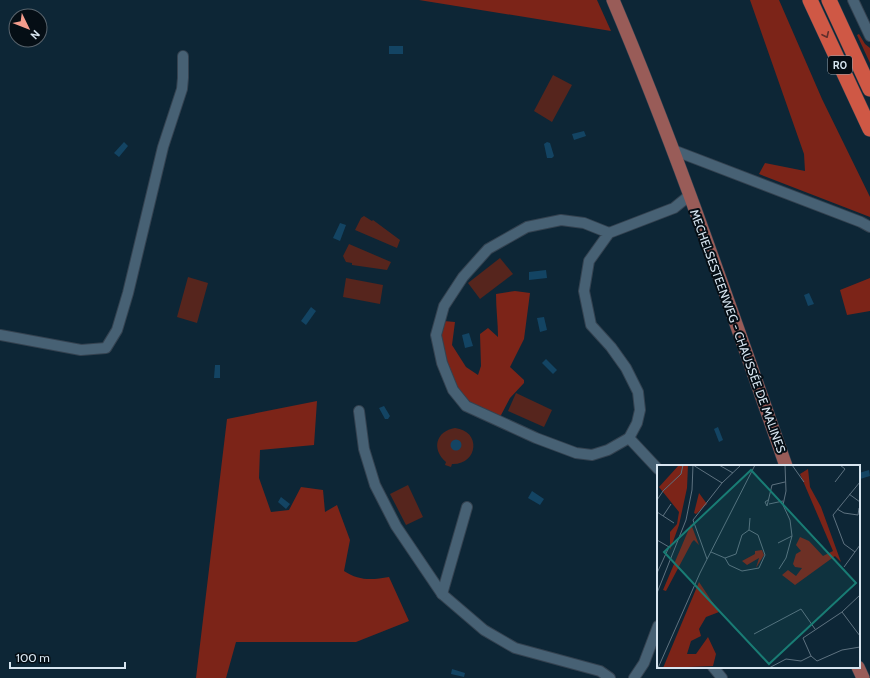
<svg xmlns="http://www.w3.org/2000/svg" width="870" height="678" font-family="Cabin,sans-serif">
	<rect width="100%" height="100%" fill="#0d2636"/>
	<g fill="#56251d">
		<polygon points="553,75 572,85 552,122 534,111"/>
		<polygon points="364,216 372,221 373,220 400,240 397,248 355,230 361,218"/>
		<polygon points="349,244 391,262 387,270 352,265 352,263 346,262 343,256"/>
		<polygon points="500,258 513,274 480,299 468,283"/>
		<polygon points="188,277 208,283 197,323 177,317"/>
		<polygon points="346,278 383,285 380,304 343,297"/>
		<polygon points="516,393 552,410 544,427 508,411"/>
		<path d="M455,428c27,3 23,37 -3,36l-1,3 -6,-2 1,-3c-15,-13 -10,-31 9,-34z"/>
		<polygon points="408,485 423,517 406,525 390,494"/>
	</g>
	<g fill="#7c2418">
		<polygon points="419,0 597,0 611,31"/>
		<polygon points="750,0 779,0 822,99 870,197 870,217 759,174 765,163 805,171 804,154"/>
		<polygon points="859,34 865,44 870,48 870,63 857,35"/>
		<polygon points="870,278 870,311 847,315 840,290"/>
		<path d="M515,291l15,2 -6,46 -14,28 14,13v3l-14,15 -10,19 -33,-13 -14,-18 -9,-34 -4,-21 4,-10 11,1 -3,23 14,22 12,8 3,-9 -1,-32 8,-6 10,9c0,-14 -2,-28 -2,-43z"/>
		<path d="M317,401l-3,44 -54,5 -1,28 12,34 18,-2 12,-23 22,3 2,22 12,-7 13,35 -6,31c15,10 28,9 45,6l20,44 -53,21h-120l-10,36h-30l31,-259z"/>
	</g>
	<g fill="#134463">
		<rect x="389" y="46" width="14" height="8"/>
		<polygon points="584,131 586,136 574,140 572,134"/>
		<polygon points="124,142 128,146 119,157 114,153"/>
		<polygon points="547,142 550,143 554,156 552,158 547,158 544,144"/>
		<polygon points="340,223 346,225 340,241 333,238"/>
		<polygon points="546,270 547,278 529,280 529,272"/>
		<polygon points="809,293 814,304 808,306 804,295"/>
		<polygon points="311,307 316,311 306,325 301,321"/>
		<polygon points="544,317 547,330 540,332 537,318"/>
		<polygon points="469,333 473,346 465,348 462,335"/>
		<polygon points="546,359 557,370 553,374 542,363"/>
		<polygon points="215,365 220,365 220,378 214,378"/>
		<polygon points="384,406 390,416 388,419 385,419 379,408"/>
		<polygon points="718,427 723,440 719,442 714,429"/>
		<circle cx="456" cy="445" r="5.5"/>
		<polygon points="869,470 870,476 860,479 859,473"/>
		<polygon points="532,491 544,499 540,505 528,498"/>
		<polygon points="281,497 290,504 286,509 278,502"/>
		<polygon points="452,669 465,673 464,677 451,674"/>
	</g>
	<g fill="none" stroke-linecap="round" stroke-linejoin="round">
		<g stroke="#344250" stroke-width="12">
			<g id="minor">
				<polyline points="853,0 870,36"/>
				<polyline points="673,150 861,222 870,227"/>
				<polyline points="609,233 589,261 584,291 591,325 611,347 626,368 638,392 640,410 637,423 629,438 608,450 592,455 576,453 536,438 466,406 453,390 442,363 436,335 444,306 463,277 488,249 527,227 561,220 584,223 609,233 674,208 690,195"/>
				<polyline points="0,335 81,350 106,348 117,330 128,293 163,147 182,89 183,78 183,56"/>
				<polyline points="359,411 364,449 375,485 396,526 442,594 484,630 515,648 600,671 610,678"/>
				<polyline points="629,438 658,469"/>
				<polyline points="442,594 467,507"/>
				<polyline points="713,667 722,678"/>
				<polyline points="634,678 644,663 658,626"/>
			</g>
		</g>
		<g stroke="#344250" stroke-width="14">
			<g id="major">
				<path d="M613,0c65,153 118,310 173,466"/>
				<polyline points="858,667 863,678"/>
			</g>
		</g>
		<g stroke="#344250" stroke-width="16">
			<g id="highway">
				<polyline points="810,0 870,129"/>
				<polyline points="829,0 870,89"/>
			</g>
		</g>
		<use href="#minor" stroke="#476174" stroke-width="10"/>
		<use href="#major" stroke="#995c58" stroke-width="13"/>
		<use href="#highway" stroke="#cf5845" stroke-width="15"/>
	</g>
	<defs><path id="oneway-chevron" d="M-2-3.5L2.5 0L-2 3.5" fill="none" stroke-width="1.6" stroke-linecap="round" stroke-linejoin="round"/></defs>
	<use stroke="#602f2b" href="#oneway-chevron" transform="translate(826 35) rotate(65)"/>
	<g text-anchor="middle" dominant-baseline="central" stroke-width="4" stroke-linejoin="round" paint-order="stroke">
		<rect fill="#050e15" stroke="#98a4ae" stroke-width="1" x="828" y="56" width="24" height="18" rx="3"/>
		<g font-size="11" font-weight="bold" fill="#d7e5f0">
			<text x="840" y="65">R0</text>
		</g>
		<g font-size="12" fill="#d7e5f0" stroke="#050e15">
			<text transform="translate(738 331) rotate(70)">MECHELSESTEENWEG - CHAUSSÉE DE MALINES</text>
		</g>
	</g>
	<g transform="translate(657 465)">
		<rect width="203" height="203" fill="#0d2636"/>
		<path d="M22,0h9l-1,23 -8,37 -9,25v-18l7,-8 2,-12 -20,-25zM151,4l2,18 11,20 20,55 -6,-6 -40,29 -13,-10 6,-5 8,6 6,-8 -7,-1 -2,-3 3,-10 5,-3 -5,-6 4,-8 9,4 14,15 10,-5 -33,-77zM42,28l8,11 -11,10 -2,-1zM34,59l8,21 -5,-5 -2,2 -26,49 -3,-1zM105,85l2,5 -8,13 3,-10 -12,7 -5,-4 13,-7v-3zM42,117l20,30 -13,5 -7,12 2,7 -10,5 -4,13h9l12,-17 8,17 -3,12 -50,2z" fill="#7c2418"/>
		<path fill="none" stroke="#5e7280" stroke-width="1" d="M36,0l29,18 19,-18M62,0l14,8M135,0l12,17M178,17l10,-13 -5,-4M192,29l11,8M0,35l6,-9 18,-17 2,-9M111,35l-3,2 2,4 5,-21 13,-3M112,39l14,-3M180,44l7,4 14,2 1,-7M0,47l17,11M6,51l8,-12M92,65l1,-12M0,75l12,7 -12,26M121,78l14,-7M54,87l14,6 4,7 13,6 17,-3 6,-13 -7,-20 -9,-5 -7,5 -6,19 -11,4M198,87l-11,-8 -11,-29 27,-33M50,94l-14,-39 29,-37M187,102l16,-22M122,104l7,-11 6,-22 -2,-16 -7,-15 3,-14 -1,-26M0,128l29,-73 6,-30 1,-25M203,130l-18,17 -39,26 8,18 6,5 25,-11 18,-3M185,147l18,24M97,169l47,-25 14,20M1,203l42,-95 55,-108M112,203l17,-9 15,2 10,-5"/>
		<path fill="#197c74" fill-opacity="0.15" stroke="#197c74" stroke-width="2" d="M94,5l105,113 -87,81 -105,-112z"/>
		<rect width="203" height="203" fill="none" stroke="#d7e5f0" stroke-width="2"/>
	</g>
	<g transform="translate(28 28) rotate(133)"><circle r="19" fill="#050e15" stroke="#59646d"/>
	<path d="M0-3L7 15L0 10L-7 15Z" fill="#f49d8d"/>
	<text y="-6" font-size="11" font-weight="bold" text-anchor="middle" fill="#d7e5f0">N</text>
	</g>
	<path d="M10 662v6h115v-6" fill="none" stroke="#d7e5f0" stroke-width="2"/>
	<text x="16" y="662" font-size="12" fill="#d7e5f0" stroke="#050e15" stroke-width="3" paint-order="stroke">100 m</text>
</svg>
